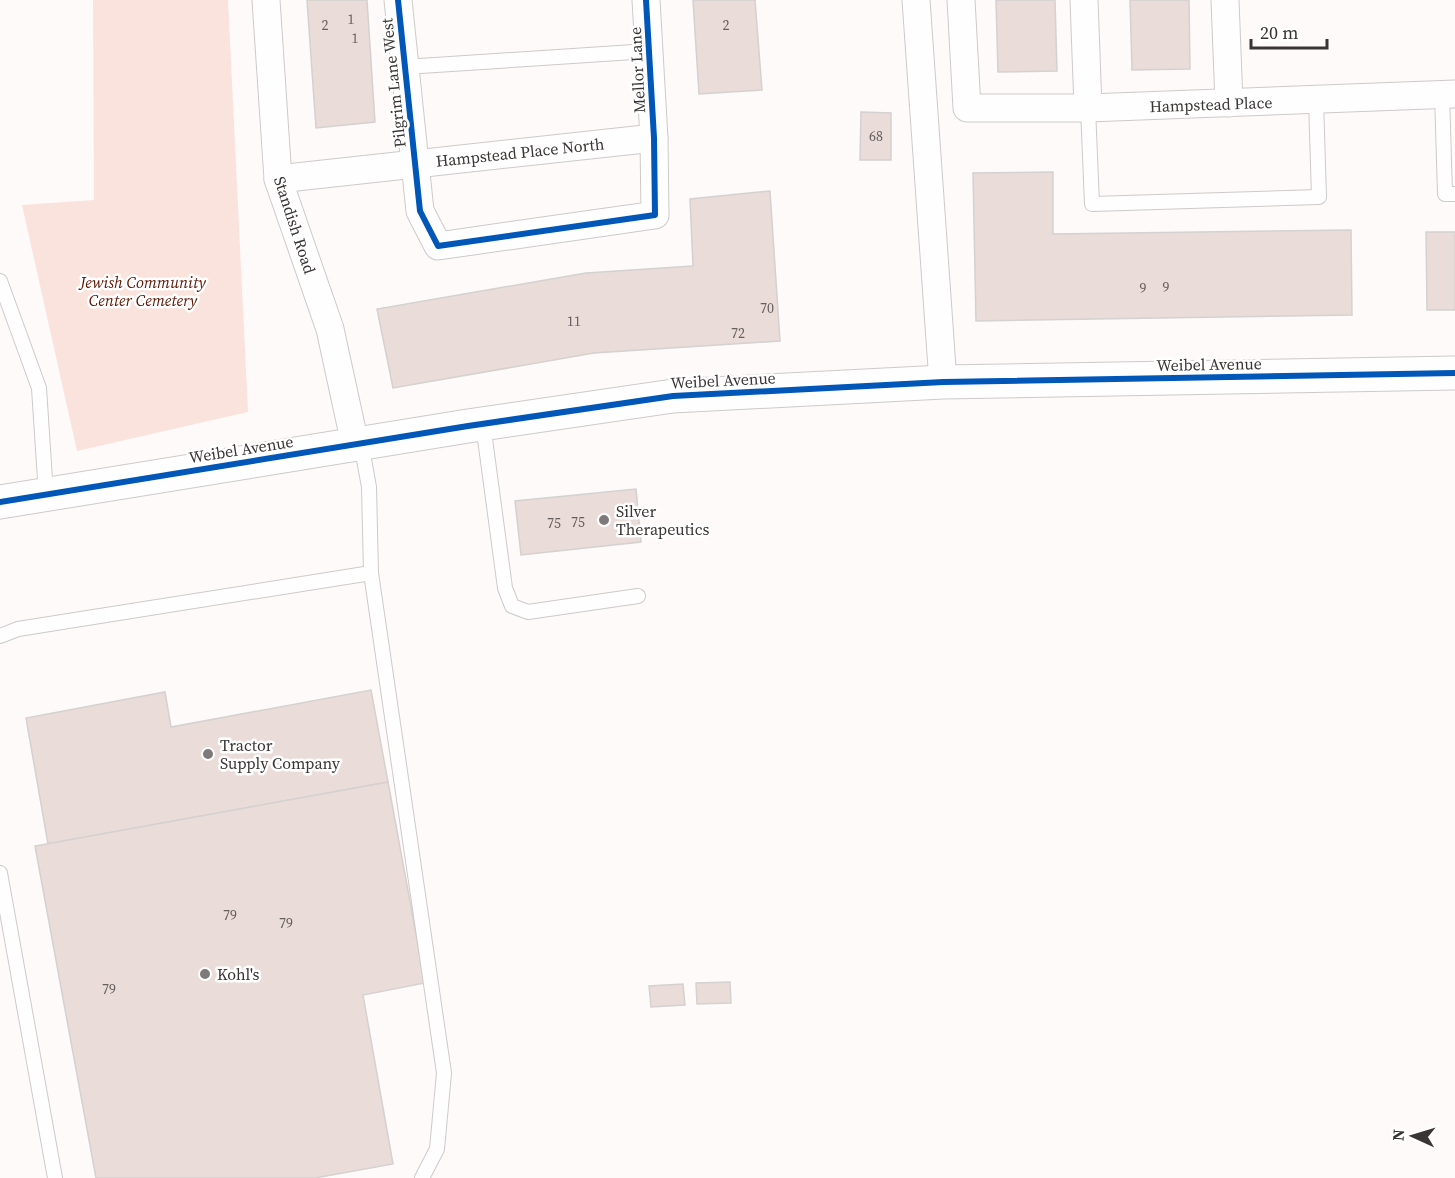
<svg xmlns="http://www.w3.org/2000/svg" width="1455" height="1178" font-family="'Source Serif 4',serif">
	<rect width="100%" height="100%" fill="#fdfaf9"/>
	<polygon fill="#fae3dd" points="93,0 228,0 248,412 77,451 22,205 94,200"/>
	<g fill="#eadcd8" stroke="#d4d1d0" stroke-width="1.5">
		<polygon points="307,0 367,0 375,122 316,128"/>
		<polygon points="693,0 755,0 762,90 699,94"/>
		<polygon points="996,0 1055,0 1057,71 998,72"/>
		<polygon points="1130,0 1189,0 1190,69 1132,70"/>
		<polygon points="861,112 891,113 891,160 860,160"/>
		<polygon points="1053,172 1053,234 1351,230 1352,315 976,321 973,173"/>
		<polygon points="770,191 780,341 594,353 393,388 377,309 586,273 693,266 690,199"/>
		<polygon points="1426,232 1455,232 1455,310 1427,310"/>
		<polygon points="636,489 641,542 521,555 515,501"/>
		<polygon points="371,690 388,782 48,844 26,718 165,692 171,727"/>
		<polygon points="388,782 425,983 363,995 393,1164 315,1178 96,1178 35,846"/>
		<polygon points="730,982 731,1003 697,1004 696,983"/>
		<polygon points="683,984 685,1005 651,1007 649,986"/>
	</g>
	<g fill="none" stroke-linecap="round" stroke-linejoin="round">
		<g stroke="#cdcac9" stroke-width="16">
			<g id="service">
				<polyline points="405,67 649,51"/>
				<polyline points="1442,94 1445,194 1455,194"/>
				<polyline points="1088,108 1092,204 1319,197 1316,100"/>
				<polyline points="0,281 39,388 46,495"/>
				<polyline points="483,424 505,588 512,606 528,612 638,596"/>
				<polyline points="371,573 444,1073 437,1149 422,1178"/>
				<polyline points="0,636 18,629 371,573 369,487 361,443"/>
				<polyline points="0,873 55,1178"/>
			</g>
		</g>
		<g stroke="#cdcac9" stroke-width="29">
			<g id="minor">
				<polyline points="266,0 278,179 330,329 355,444"/>
				<polyline points="398,0 420,211 438,246 655,215 654,138 646,0"/>
				<polyline points="916,0 943,382"/>
				<polyline points="961,0 967,108 1088,108 1455,94"/>
				<polyline points="1084,0 1088,108"/>
				<polyline points="1225,0 1229,103"/>
				<polyline points="278,179 654,138"/>
			</g>
		</g>
		<g stroke="#cdcac9" stroke-width="35">
			<polyline id="tertiary" points="0,502 468,426 673,396 943,382 1455,373"/>
		</g>
		<use href="#service" stroke="#fffefe" stroke-width="14"/>
		<use href="#minor" stroke="#fffefe" stroke-width="27"/>
		<use href="#tertiary" stroke="#fffefe" stroke-width="33"/>
		<g stroke="#fff" stroke-width="10">
			<g id="cycleway">
				<polyline points="398,0 420,211 438,246 655,215 654,138 646,0"/>
				<polyline points="0,502 468,426 673,396 943,382 1455,373"/>
			</g>
		</g>
		<use href="#cycleway" stroke="#0057b8" stroke-width="6"/>
	</g>
	<g fill="#7e7a79" stroke="#fff" stroke-width="2">
		<circle cx="604" cy="520" r="6"/>
		<circle cx="208" cy="754" r="6"/>
		<circle cx="205" cy="974" r="6"/>
	</g>
	<g text-anchor="middle" dominant-baseline="central" stroke-width="5" stroke-linejoin="round" paint-order="stroke">
		<g font-size="14" fill="#655f5d">
			<text x="351" y="19">1</text>
			<text x="325" y="25">2</text>
			<text x="726" y="25">2</text>
			<text x="355" y="38">1</text>
			<text x="876" y="136">68</text>
			<text x="1166" y="287">9</text>
			<text x="1143" y="288">9</text>
			<text x="767" y="308">70</text>
			<text x="574" y="321">11</text>
			<text x="738" y="333">72</text>
			<text x="578" y="522">75</text>
			<text x="554" y="523">75</text>
			<text x="230" y="915">79</text>
			<text x="286" y="923">79</text>
			<text x="109" y="989">79</text>
		</g>
		<g font-size="16" fill="#393534" stroke="#fff">
			<text transform="translate(637 70) rotate(-93)">Mellor Lane</text>
			<text transform="translate(393 83) rotate(-96)">Pilgrim Lane West</text>
			<text transform="translate(1211 104) rotate(-2)">Hampstead Place</text>
			<text transform="translate(520 152) rotate(-6)">Hampstead Place North</text>
			<text transform="translate(295 225) rotate(72)">Standish Road</text>
			<text transform="translate(1209 364) rotate(-1)">Weibel Avenue</text>
			<text transform="translate(723 380) rotate(-3)">Weibel Avenue</text>
			<text transform="translate(241 449) rotate(-9)">Weibel Avenue</text>
		</g>
		<g font-size="16" font-style="italic" fill="#5c1604" stroke="#fff">
			<text x="143" y="282">Jewish Community<tspan x="143" dy="18">Center Cemetery</tspan></text>
		</g>
		<g font-size="16" fill="#393534" stroke="#fff" text-anchor="start">
			<text x="616" y="511">Silver<tspan x="616" dy="18">Therapeutics</tspan></text>
			<text x="220" y="745">Tractor<tspan x="220" dy="18">Supply Company</tspan></text>
			<text x="217" y="974">Kohl's</text>
		</g>
	</g>
	<g transform="translate(1413 1136) rotate(274)" stroke="#ffffff" stroke-width="4.5" paint-order="stroke">
	<path d="M0-4.5L10 22L0 15L-10 22Z" fill="#393534"/>
	<text y="-9" font-size="16" font-weight="bold" text-anchor="middle" fill="#393534">N</text>
	</g>
	<path d="M1251 39v9h76v-9" fill="none" stroke="#393534" stroke-width="3"/>
	<text x="1260" y="39" font-size="18" fill="#393534" stroke="#ffffff" stroke-width="4.5" paint-order="stroke">20 m</text>
</svg>
